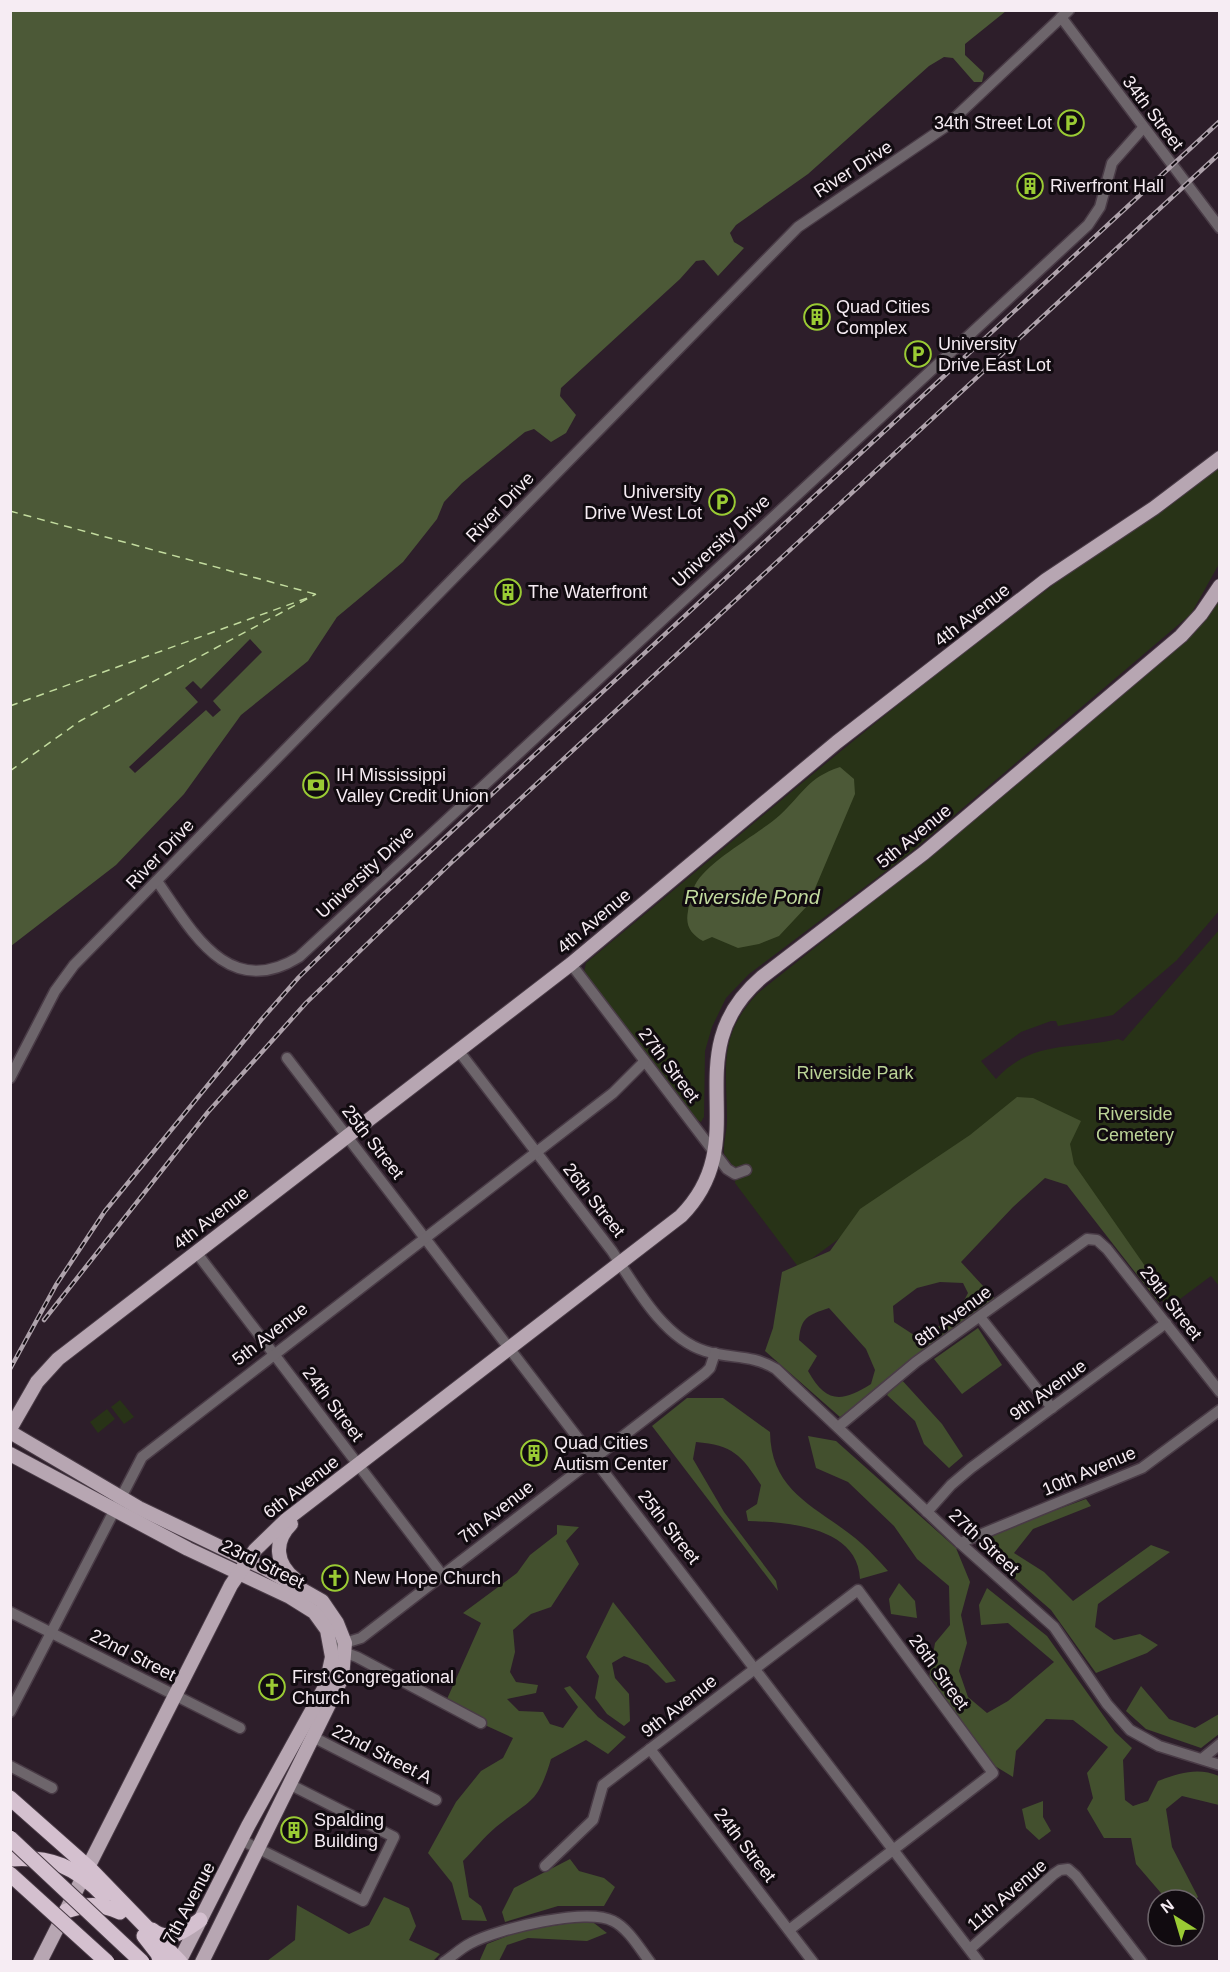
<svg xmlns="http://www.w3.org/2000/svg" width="1230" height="1972" font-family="Arial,sans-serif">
	<rect width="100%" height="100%" fill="#2d1e2a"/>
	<g fill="#283317">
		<path d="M1219,467v97l-28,50 -281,239 -161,121 -23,24 -14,29 -7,24 -1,66 -3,5 -4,-2 -113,-148 2,-9c156,-129 310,-263 474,-383 53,-38 108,-72 159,-113z"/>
		<path d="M1219,599v312l-42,49 -64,55 -55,11 -2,-5h-5l-30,11 -40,29 15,18c36,-40 78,-29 122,-40l5,2 96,-111v356l-8,-10 -43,32 -151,-200 -218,160 -64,-85 1,-13 -12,-16c-1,-11 3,-22 3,-33 0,-53 -10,-85 31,-128l188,-150 237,-200z"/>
		<polygon points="120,1400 134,1417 124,1424 111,1407"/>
		<polygon points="107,1409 115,1419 98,1433 90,1422"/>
	</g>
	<g fill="#43502e" fill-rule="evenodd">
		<path d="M1017,1097l16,1 48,23 -11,23 4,20 87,125 -2,14 -92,-118 -22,-7 -32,29 -52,55 35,38 -156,117 -75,-66 8,-23 9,-56 48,-21 30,-42 110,-74zM940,1282l23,1 5,10c-13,26 -25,32 -51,44l-23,-15 -1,-16 24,-18zM829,1308l37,41 9,21 -4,14c-30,19 -45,19 -63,-13l9,-15 -18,-16c2,-23 9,-25 30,-32z"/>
		<polygon points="978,1328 1002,1365 962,1394 934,1359"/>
		<polygon points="900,1378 942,1424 963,1456 949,1468 924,1444 915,1421 887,1395"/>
		<path d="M687,1398h36l47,34c1,64 52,76 92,112 9,8 18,18 26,27l-28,8c-2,-52 -72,-57 -112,-58l-2,-10 11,-7 4,-19c-20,-30 -28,-40 -65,-43l-3,17 31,53 52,69 2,10 -126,-165z"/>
		<path d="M808,1436l28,5 120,107 14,34 -9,33 6,28 -8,28 9,26 19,16 21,-12 46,-39 -46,-39 -27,2 -2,-20 8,-17 60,48 68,96 17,16 -9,12 2,40 8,6 15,-5 10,-20c21,-8 40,-14 61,-5v29l-37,-9 -16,13 6,38 26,50 -4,4 -27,-1 -31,-36 -5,-26h-27l-17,-29 6,-11 -6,-25 21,-26 -35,-27 -27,-1 -30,32 -3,26 -23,-14 -61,-85 6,-35 15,-18 -1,-39 -32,-27 -23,-33 -46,-44 -32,-14z"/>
		<polygon points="1086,1499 1091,1506 1033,1529 1014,1553 1044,1572 1073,1601 1151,1545 1170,1552 1098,1604 1095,1627 1114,1640 1140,1634 1158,1645 1147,1653 1096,1673 1051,1610 981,1549 979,1538"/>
		<path d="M557,1525l22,2 -13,14 13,23 -28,43 -20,7 -18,16 2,22 -5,20 6,10 22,3 -2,8 -29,6 12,12 24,1 7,12 13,4 15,-21 -14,-19 6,-2 28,31 28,20 -18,17 -22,-14 -35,19c-14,47 -21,40 -55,68 -12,10 -22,23 -33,34l6,36 12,9 6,15 -25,-1 -10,-37 -24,-30 28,-51 25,-31 22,-13 10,-20 -26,-12 -5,-7 -35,-20 34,-76 -18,-10 54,-40 13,-18 27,-21z"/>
		<polygon points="899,1583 915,1601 917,1618 891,1614 889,1599"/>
		<polygon points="613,1602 676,1681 666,1683 648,1665 624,1656 612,1663 615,1678 629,1694 630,1721 624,1726 607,1714 595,1698 599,1676 586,1657"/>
		<polygon points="1141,1686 1169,1719 1195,1728 1219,1714 1219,1734 1201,1748 1146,1729 1126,1711"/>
		<polygon points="1043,1801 1043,1817 1051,1831 1039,1840 1026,1828 1022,1809"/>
		<polygon points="570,1859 579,1871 604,1878 615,1887 604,1906 558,1906 505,1922 502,1912 514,1888"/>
		<polygon points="384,1897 409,1908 416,1926 409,1940 440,1954 433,1961 267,1961 295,1940 297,1905 349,1934 369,1925"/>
		<polygon points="590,1920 607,1933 587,1941 528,1938 507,1945 499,1961 479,1962 487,1944 520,1931"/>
	</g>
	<g fill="#4c5937">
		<polygon points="11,11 1006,11 965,44 965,55 984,73 982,82 974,82 953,58 944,57 929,66 808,174 736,225 730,233 734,242 744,248 718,276 704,260 696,261 680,279 561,388 560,396 576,415 566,433 551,442 534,429 525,432 462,483 444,502 437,519 403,562 337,617 308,661 241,715 184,794 116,865 11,946"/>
		<path d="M840,767l14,12 1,15 -47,111 -29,31 -20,8 -21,4 -26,-11 -9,4c-12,-7 -18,-15 -15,-30 1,-9 3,-18 7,-26 12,-24 64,-51 85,-70 24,-22 27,-37 60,-48z"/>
	</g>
	<polygon fill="#2d1e2a" points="250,639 262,652 213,701 221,710 213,717 206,710 135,773 129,767 198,702 185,688 193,681 201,689"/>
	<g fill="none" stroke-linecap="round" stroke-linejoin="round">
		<polyline stroke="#4c5937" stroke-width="2" points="1220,509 1220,525"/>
		<g stroke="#c2db9e" stroke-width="1.5" stroke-dasharray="8 6" stroke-linecap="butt">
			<polyline points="10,511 315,594"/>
			<polyline points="10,706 310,597"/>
			<polyline points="10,771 80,721 316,594"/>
		</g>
		<g stroke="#493b46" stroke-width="13">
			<g id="minor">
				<polyline points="1061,17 1220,228"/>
				<path d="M157,881c35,50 71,120 142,76l789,-732 12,-18 12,-44 31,-35"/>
				<polyline points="571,964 727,1169 735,1174 746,1170"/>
				<path d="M458,1050l154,201c23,35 51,87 93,100 25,8 47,3 71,18l184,174 94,84 53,77 23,26 29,16 61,19"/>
				<polyline points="287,1058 979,1962"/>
				<polyline points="10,1078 55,991 74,965 798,227 945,127 1069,10"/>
				<polyline points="196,1252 443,1576"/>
				<polyline points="980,1317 1052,1408"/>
				<polyline points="838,1427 916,1362 1087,1239 1097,1240 1107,1249 1220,1392"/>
				<polyline points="927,1512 951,1485 971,1468 1166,1323"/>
				<polyline points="960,1543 1142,1468 1220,1410"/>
				<polyline points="10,1612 240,1728"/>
				<polyline points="332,1647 361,1638 705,1373 710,1368 715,1353"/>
				<polyline points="338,1650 357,1657 481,1723"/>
				<polyline points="10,1712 142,1457 613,1093 644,1062"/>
				<polyline points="313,1737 436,1800"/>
				<polyline points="650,1749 813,1962"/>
				<polyline points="1203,1758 1220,1744"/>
				<polyline points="10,1766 52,1788"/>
				<polyline points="241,1840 363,1901 394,1837 289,1784"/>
				<polyline points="545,1866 593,1820 603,1785 858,1590 993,1773 789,1930"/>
				<polyline points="970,1949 1054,1874 1060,1870 1068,1869 1076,1876 1142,1962"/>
				<path d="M444,1962c9,-6 17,-14 27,-19 26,-14 116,-36 142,-22 15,7 27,28 37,41"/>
			</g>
		</g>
		<g stroke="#493b46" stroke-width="16">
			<g id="major">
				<polyline points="10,1429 37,1382 58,1359 571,964 837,742 1046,580 1154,508 1220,458"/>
				<polyline points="10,1432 139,1508 264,1568 322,1601 337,1623 345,1643 342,1678 202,1962"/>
				<polyline points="10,1454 188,1549 290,1597 314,1612 327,1630 332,1657 326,1685 248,1826 179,1962"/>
				<path d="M291,1524c-18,18 -15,40 4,55"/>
				<path d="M40,1962l191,-377 24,-35 31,-30 395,-304c77,-78 -9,-162 81,-239l162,-124 257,-217 20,-22 19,-28"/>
			</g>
		</g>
		<g stroke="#493b46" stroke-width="17">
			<g id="highway">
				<polyline points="10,1798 88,1867 180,1962"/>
				<path d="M10,1859c41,-3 66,8 94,37"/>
				<path d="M66,1911c21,-7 33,-8 54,1"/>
				<path d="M152,1930c16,14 34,0 48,-10"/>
				<polyline points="144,1936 158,1954 161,1962"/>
			</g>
		</g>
		<use href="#minor" stroke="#6d656b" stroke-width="10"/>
		<use href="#major" stroke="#b7a6b2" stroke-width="14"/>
		<use href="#highway" stroke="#d4c0cf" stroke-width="15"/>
		<g stroke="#aea2ab" stroke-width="4.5">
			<g id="rail">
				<polyline points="44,1320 208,1112 306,1003 453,861 1220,153"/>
				<polyline points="10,1369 56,1285 105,1211 261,1020 299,977 383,895 1220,121"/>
			</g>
		</g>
		<use href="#rail" stroke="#110b10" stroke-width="2" stroke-dasharray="7" stroke-linecap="butt"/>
		<g stroke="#493b46" stroke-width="17" stroke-linecap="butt">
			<g id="highway-bridge">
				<polyline points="10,1838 142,1962"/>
				<polyline points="10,1874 107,1962"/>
			</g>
		</g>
		<use href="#highway-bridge" stroke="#d4c0cf" stroke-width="15"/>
	</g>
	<defs>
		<g id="parking-ring" transform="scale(1.35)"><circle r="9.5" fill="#110b10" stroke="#9acb34" stroke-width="1.5"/><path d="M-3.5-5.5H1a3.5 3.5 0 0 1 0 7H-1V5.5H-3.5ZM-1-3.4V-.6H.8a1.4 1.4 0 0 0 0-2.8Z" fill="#9acb34"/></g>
		<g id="building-ring" transform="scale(1.35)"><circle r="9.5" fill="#110b10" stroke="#9acb34" stroke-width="1.5"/><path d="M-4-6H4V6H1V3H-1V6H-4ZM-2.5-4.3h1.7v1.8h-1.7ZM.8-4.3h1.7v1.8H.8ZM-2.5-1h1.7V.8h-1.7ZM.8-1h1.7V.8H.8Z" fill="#9acb34"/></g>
		<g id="bank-ring" transform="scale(1.35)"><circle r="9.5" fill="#110b10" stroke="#9acb34" stroke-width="1.5"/><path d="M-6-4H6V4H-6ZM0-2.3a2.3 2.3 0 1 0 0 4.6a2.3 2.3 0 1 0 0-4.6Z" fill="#9acb34"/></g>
		<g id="church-ring" transform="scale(1.35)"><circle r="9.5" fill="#110b10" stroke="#9acb34" stroke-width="1.5"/><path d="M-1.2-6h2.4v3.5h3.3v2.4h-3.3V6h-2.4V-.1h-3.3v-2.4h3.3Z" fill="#9acb34"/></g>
	</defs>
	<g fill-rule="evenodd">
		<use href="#parking-ring" x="1071" y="123"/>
		<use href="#building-ring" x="1030" y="186"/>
		<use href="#building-ring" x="817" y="317"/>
		<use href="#parking-ring" x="918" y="354"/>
		<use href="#parking-ring" x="722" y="502"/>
		<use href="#building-ring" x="508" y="592"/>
		<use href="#bank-ring" x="316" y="785"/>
		<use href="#building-ring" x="534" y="1453"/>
		<use href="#church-ring" x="335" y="1578"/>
		<use href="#church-ring" x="272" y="1687"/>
		<use href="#building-ring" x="294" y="1830"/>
	</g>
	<g text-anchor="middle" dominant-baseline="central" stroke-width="6" stroke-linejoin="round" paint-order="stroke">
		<g font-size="18" fill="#f6ecf3" stroke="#110b10">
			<text transform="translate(1153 113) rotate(53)">34th Street</text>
			<text transform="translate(853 169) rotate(-33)">River Drive</text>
			<text transform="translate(500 507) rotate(-46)">River Drive</text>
			<text transform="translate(721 541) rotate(-43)">University Drive</text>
			<text transform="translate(972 615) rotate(-38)">4th Avenue</text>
			<text transform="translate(914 836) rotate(-39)">5th Avenue</text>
			<text transform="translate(160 854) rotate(-46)">River Drive</text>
			<text transform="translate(365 872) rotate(-43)">University Drive</text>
			<text transform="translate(594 921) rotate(-40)">4th Avenue</text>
			<text transform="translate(669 1065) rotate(53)">27th Street</text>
			<text transform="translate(373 1142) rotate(52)">25th Street</text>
			<text transform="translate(594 1200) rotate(52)">26th Street</text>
			<text transform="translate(211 1218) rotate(-38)">4th Avenue</text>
			<text transform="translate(1171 1303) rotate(52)">29th Street</text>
			<text transform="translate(953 1316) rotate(-36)">8th Avenue</text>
			<text transform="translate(270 1334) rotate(-38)">5th Avenue</text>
			<text transform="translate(1048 1390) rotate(-36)">9th Avenue</text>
			<text transform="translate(333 1404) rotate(53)">24th Street</text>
			<text transform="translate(1089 1471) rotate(-23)">10th Avenue</text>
			<text transform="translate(301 1487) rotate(-38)">6th Avenue</text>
			<text transform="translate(496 1512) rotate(-38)">7th Avenue</text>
			<text transform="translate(669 1527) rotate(52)">25th Street</text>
			<text transform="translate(984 1542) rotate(43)">27th Street</text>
			<text transform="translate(263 1564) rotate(26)">23rd Street</text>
			<text transform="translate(133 1655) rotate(27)">22nd Street</text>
			<text transform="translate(939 1672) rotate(54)">26th Street</text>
			<text transform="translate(679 1706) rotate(-38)">9th Avenue</text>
			<text transform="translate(382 1754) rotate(27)">22nd Street A</text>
			<text transform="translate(745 1845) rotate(52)">24th Street</text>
			<text transform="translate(1007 1895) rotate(-41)">11th Avenue</text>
			<text transform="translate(189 1903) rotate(-62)">7th Avenue</text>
		</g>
		<g font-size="18" fill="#f6ecf3" stroke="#110b10" text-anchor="start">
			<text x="1052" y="123" text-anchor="end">34th Street Lot</text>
			<text x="1050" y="186">Riverfront Hall</text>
			<text x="836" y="307">Quad Cities<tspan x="836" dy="21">Complex</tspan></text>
			<text x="938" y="344">University<tspan x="938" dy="21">Drive East Lot</tspan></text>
			<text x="702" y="492" text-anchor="end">University<tspan x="702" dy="21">Drive West Lot</tspan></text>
			<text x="528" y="592">The Waterfront</text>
			<text x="336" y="775">IH Mississippi<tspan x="336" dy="21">Valley Credit Union</tspan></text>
			<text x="554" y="1443">Quad Cities<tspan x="554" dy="21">Autism Center</tspan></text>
			<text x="354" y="1578">New Hope Church</text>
			<text x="292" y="1677">First Congregational<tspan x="292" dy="21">Church</tspan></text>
			<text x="314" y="1820">Spalding<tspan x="314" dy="21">Building</tspan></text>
		</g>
		<g font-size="18" fill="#bbd497" stroke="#110b10">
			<text x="855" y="1073">Riverside Park</text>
			<text x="1135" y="1114">Riverside<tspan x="1135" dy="21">Cemetery</tspan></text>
		</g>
		<g font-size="20" font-style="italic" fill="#c2db9e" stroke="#110b10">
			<text x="752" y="897">Riverside Pond</text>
		</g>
	</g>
	<rect width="1230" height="1972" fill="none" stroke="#f6ecf3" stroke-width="24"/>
	<g transform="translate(1176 1918) rotate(323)"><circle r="28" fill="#110b10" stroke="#6d656b" stroke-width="1.5"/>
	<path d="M0-4.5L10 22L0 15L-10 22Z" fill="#9acb34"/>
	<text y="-9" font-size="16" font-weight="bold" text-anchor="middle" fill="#f6ecf3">N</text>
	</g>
</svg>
